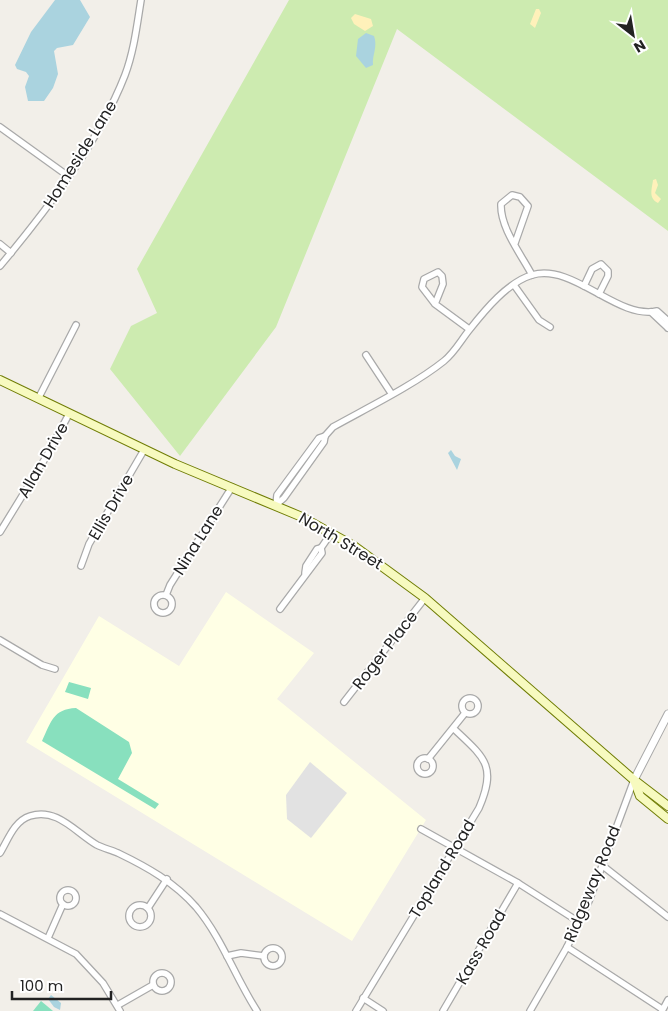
<svg xmlns="http://www.w3.org/2000/svg" width="668" height="1011" font-family="Poppins,sans-serif">
	<rect width="100%" height="100%" fill="#f2efe9"/>
	<polygon fill="#ffffe5" points="226,592 314,653 277,699 426,820 352,941 26,742 99,616 179,666"/>
	<polygon fill="#cdebb0" points="289,0 668,0 668,231 397,29 276,327 180,456 110,369 131,326 157,313 137,269"/>
	<g fill="#fff1ba">
		<polygon points="536,9 539,9 541,13 535,28 530,24"/>
		<polygon points="355,14 371,19 373,26 365,31 354,24 351,18"/>
		<path d="M656,179l2,6 -3,8 6,6 -3,4c-10,-5 -6,-14 -5,-23z"/>
	</g>
	<g fill="#88e0be">
		<polygon points="69,682 91,688 88,699 65,692"/>
		<path d="M76,708l53,34 3,11 -14,26 41,25 -4,5 -113,-68c9,-19 11,-32 34,-33z"/>
		<polygon points="41,1001 53,1011 33,1011"/>
	</g>
	<polygon fill="#e2e2e2" points="310,762 347,793 311,838 287,819 286,795"/>
	<g fill="#aad3df">
		<polygon points="55,0 80,0 90,17 73,45 57,48 54,51 58,74 53,88 44,101 28,101 25,87 29,76 26,72 17,69 15,65 31,32"/>
		<path d="M366,33l8,3c4,11 -2,19 -1,29l-7,3 -10,-12 2,-17z"/>
		<polygon points="451,450 455,456 461,459 457,470 448,453"/>
		<polygon points="51,995 61,1003 60,1010 54,1007 48,999"/>
	</g>
	<g fill="none" stroke-linecap="round" stroke-linejoin="round">
		<g stroke="#a9a9a9" stroke-width="8">
			<g id="minor">
				<polyline points="0,127 68,176"/>
				<path d="M515,243l13,-37 -8,-9 -8,-2 -11,9c-1,24 20,50 31,71"/>
				<polyline points="0,244 11,253"/>
				<path d="M0,266c46,-55 99,-124 125,-191 9,-24 12,-50 16,-75"/>
				<polyline points="514,285 539,320 550,327"/>
				<polyline points="584,286 592,269 601,264 608,271 608,276 599,294"/>
				<polyline points="435,304 443,284 442,276 438,272 424,279 422,287 435,304 469,329"/>
				<polyline points="651,312 668,328"/>
				<polyline points="366,355 391,393"/>
				<polyline points="38,399 76,325"/>
				<path d="M276,505l8,-7 40,-56 1,-6 8,-9c34,-19 81,-42 111,-66 11,-9 17,-21 26,-32 15,-19 38,-47 62,-54 42,-12 85,45 125,36l10,9 1,8"/>
				<polyline points="276,505 277,495 319,438 325,436"/>
				<polyline points="0,532 46,457 69,414"/>
				<polyline points="81,566 89,544 144,450"/>
				<polyline points="305,573 306,566 317,549 321,548"/>
				<polyline points="166,595 170,585 232,487"/>
				<circle cx="163" cy="604" r="9"/>
				<polyline points="280,609 322,553 321,548 332,532"/>
				<polyline points="0,640 42,665 55,669"/>
				<circle cx="470" cy="706" r="8"/>
				<polyline points="344,702 425,598"/>
				<circle cx="425" cy="766" r="8"/>
				<polyline points="428,759 465,713"/>
				<polyline points="421,829 518,883 579,922"/>
				<path d="M0,853c8,-13 14,-32 30,-37 27,-9 46,17 67,29 6,3 14,5 21,8 29,14 56,29 78,54 26,31 39,70 61,104"/>
				<polyline points="603,866 668,917"/>
				<circle cx="68" cy="898" r="8"/>
				<circle cx="140" cy="916" r="11"/>
				<polyline points="148,908 167,879"/>
				<polyline points="0,914 76,954 103,983 120,1011"/>
				<polyline points="48,938 63,904"/>
				<polyline points="567,947 662,1009"/>
				<circle cx="273" cy="957" r="9"/>
				<polyline points="227,956 241,953 264,956"/>
				<circle cx="162" cy="982" r="9"/>
				<polyline points="363,998 383,1011"/>
				<polyline points="118,1005 153,985"/>
				<path d="M356,1011l123,-203c18,-42 6,-50 -25,-79"/>
				<polyline points="443,1011 518,883"/>
				<polyline points="530,1011 567,947 589,901 634,780"/>
				<polyline points="662,1011 668,1000"/>
			</g>
		</g>
		<g stroke="#a9a9a9" stroke-width="9">
			<polyline id="tertiary" points="634,780 668,714"/>
		</g>
		<g stroke="#707d05" stroke-width="10">
			<g id="secondary">
				<polyline points="0,380 175,464 302,517 354,546 425,598 634,780 668,806"/>
				<polyline points="634,780 640,796 668,819"/>
			</g>
		</g>
		<use href="#minor" stroke="#fff" stroke-width="5.5"/>
		<use href="#tertiary" stroke="#fff" stroke-width="7"/>
		<use href="#secondary" stroke="#f7fabf" stroke-width="8"/>
	</g>
	<g text-anchor="middle" dominant-baseline="central" stroke-width="4" stroke-linejoin="round" paint-order="stroke">
		<g font-size="16" fill="#222" stroke="#fff">
			<text transform="translate(80 154) rotate(-58)">Homeside Lane</text>
			<text transform="translate(43 460) rotate(-60)">Allan Drive</text>
			<text transform="translate(111 507) rotate(-60)">Ellis Drive</text>
			<text transform="translate(198 540) rotate(-58)">Nina Lane</text>
			<text transform="translate(341 541) rotate(31)">North Street</text>
			<text transform="translate(385 650) rotate(-52)">Roger Place</text>
			<text transform="translate(442 869) rotate(-59)">Topland Road</text>
			<text transform="translate(592 884) rotate(-68)">Ridgeway Road</text>
			<text transform="translate(481 947) rotate(-60)">Kass Road</text>
		</g>
	</g>
	<g transform="translate(633 35) rotate(149)" stroke="#ffffff" stroke-width="4" paint-order="stroke">
	<path d="M0-4L9 19L0 12L-9 19Z" fill="#222222"/>
	<text y="-8" font-size="14" font-weight="bold" text-anchor="middle" fill="#222222">N</text>
	</g>
	<path d="M12 991v8h99v-8" fill="none" stroke="#222222" stroke-width="2.5"/>
	<text x="20" y="991" font-size="15" fill="#222222" stroke="#ffffff" stroke-width="4" paint-order="stroke">100 m</text>
</svg>
